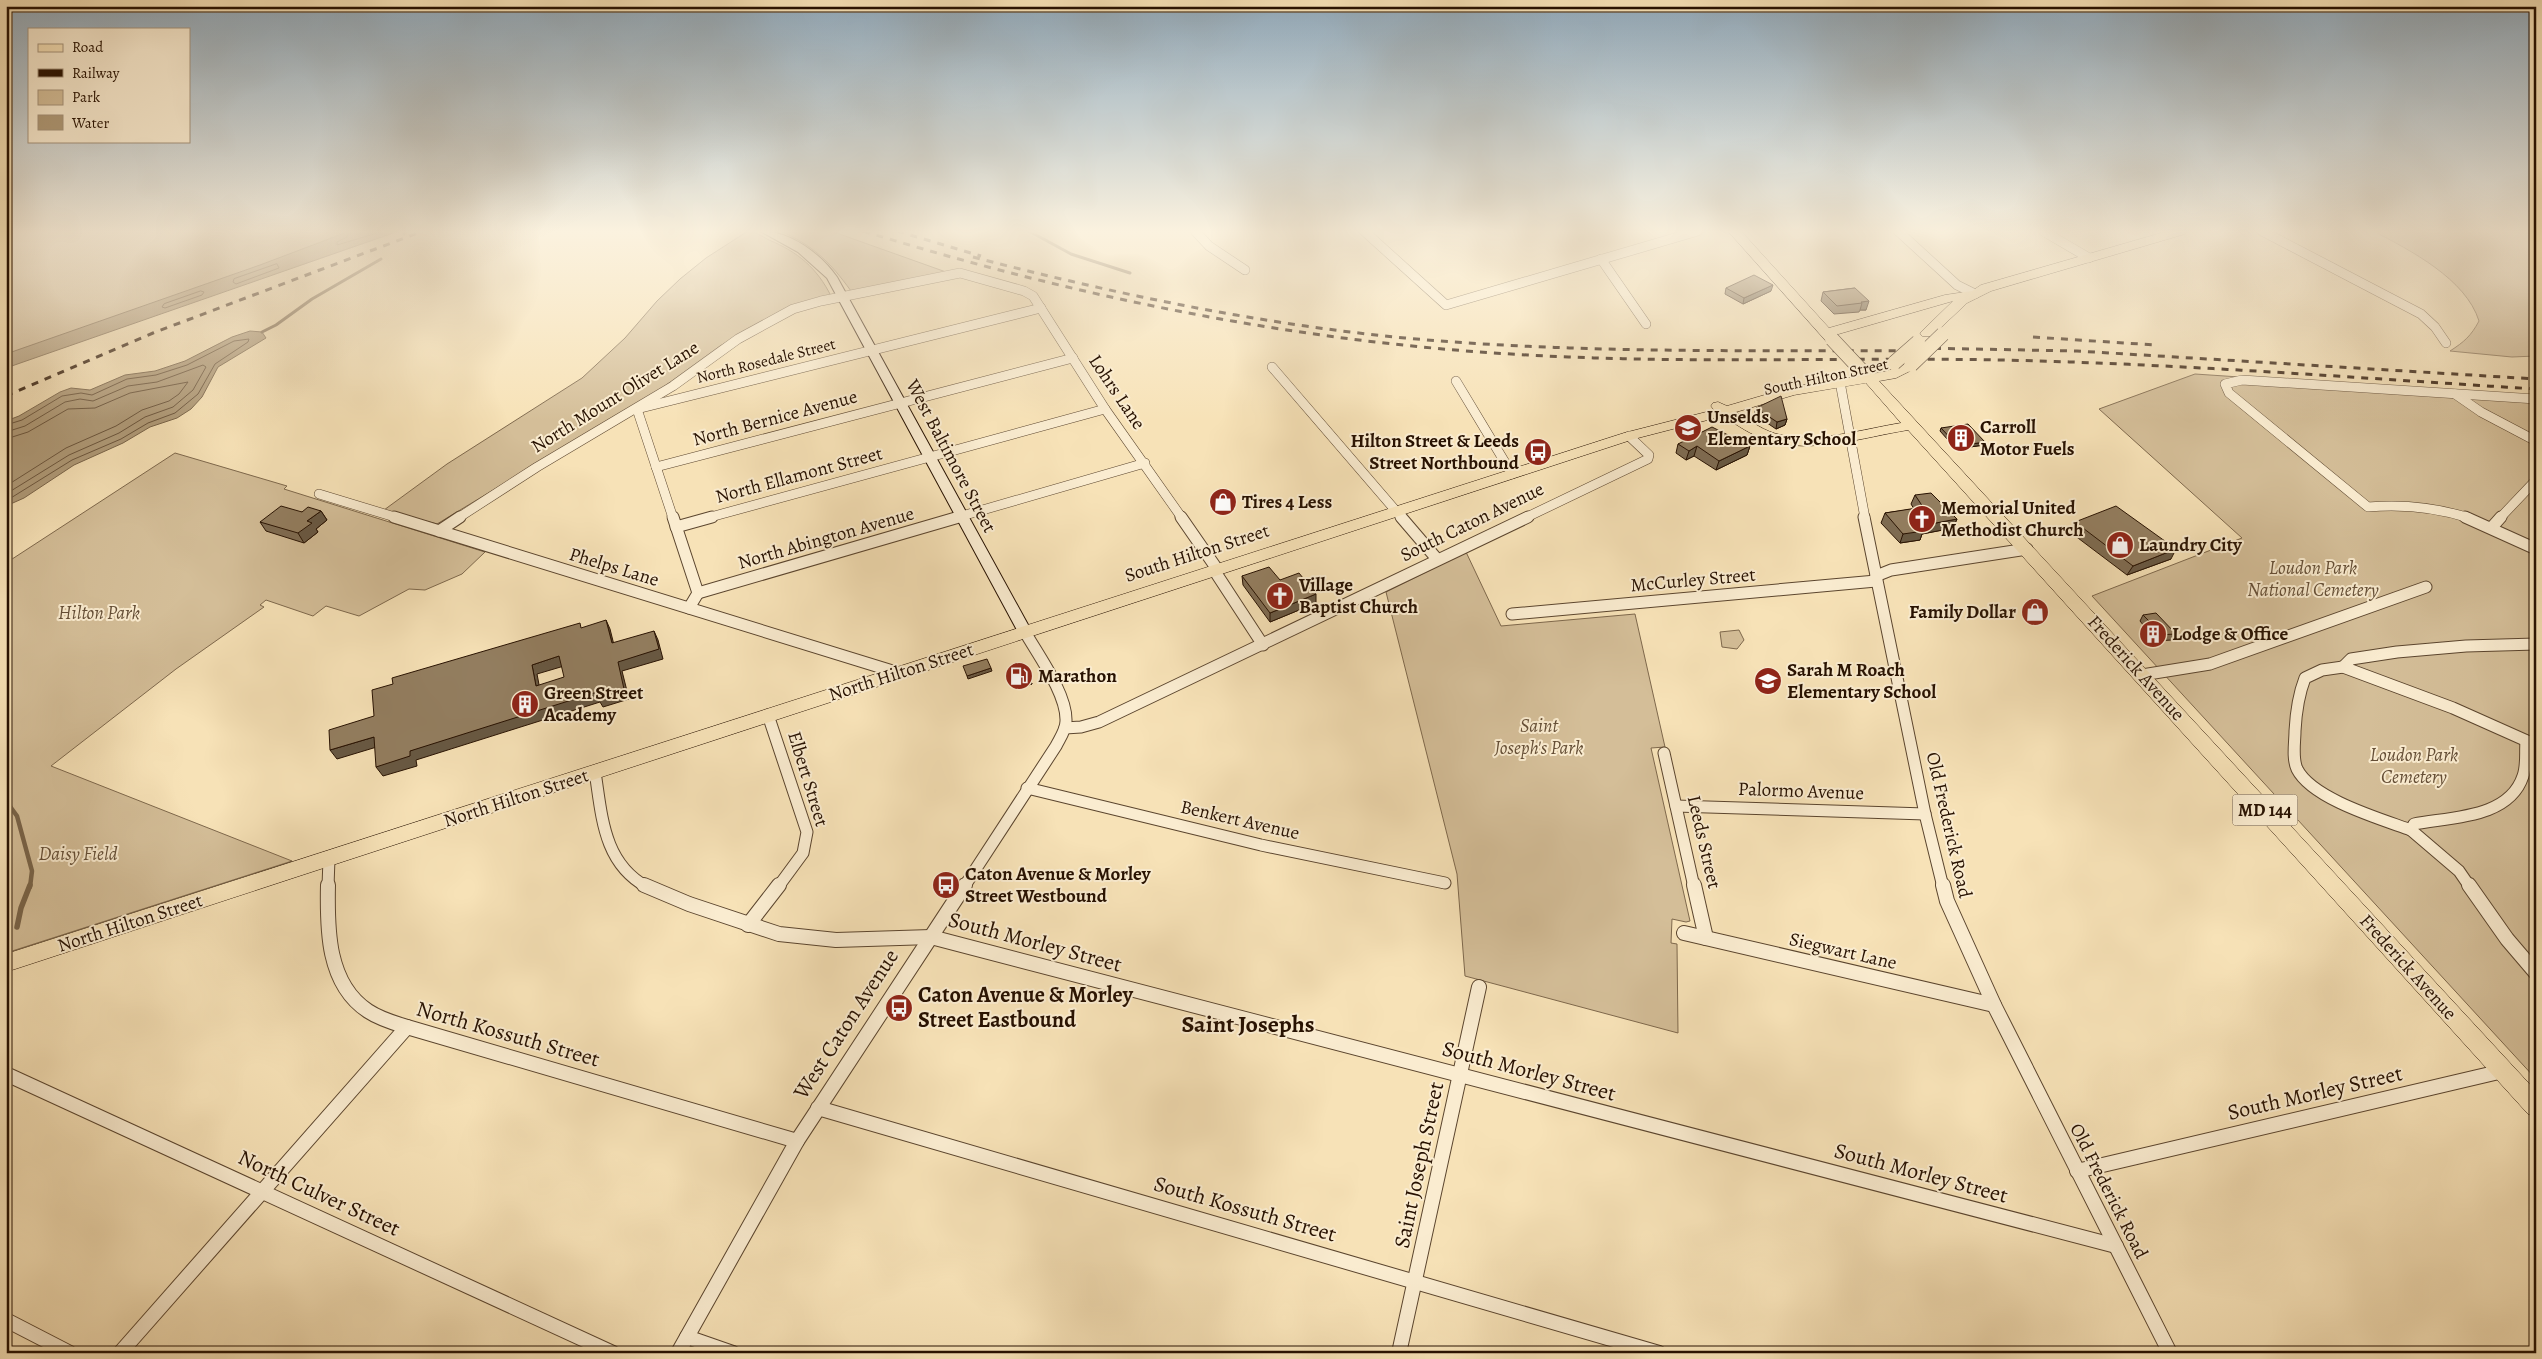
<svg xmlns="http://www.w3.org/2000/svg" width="2542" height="1359" font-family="Alegreya,serif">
	<rect width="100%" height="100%" fill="#f7e2b7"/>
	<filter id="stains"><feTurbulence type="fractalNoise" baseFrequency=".004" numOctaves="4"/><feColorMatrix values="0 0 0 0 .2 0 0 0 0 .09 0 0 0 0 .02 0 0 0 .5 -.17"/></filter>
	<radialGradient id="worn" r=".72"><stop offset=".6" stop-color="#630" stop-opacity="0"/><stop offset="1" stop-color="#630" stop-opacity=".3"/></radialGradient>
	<g fill="#d4be98" stroke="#7e684c">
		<polygon points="6,231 378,231 6,364"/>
		<path d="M748,231c7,1 14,5 21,9 29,12 48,28 62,56l-38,10 -43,22 -30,18 -58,42 -225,136 -53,-14 63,-46 135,-86 43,-40 32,-37 23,-22 26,-21z"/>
		<path d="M780,231h51l115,41 -95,19c-21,-29 -38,-46 -71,-60z"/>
		<path d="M2373,231h163v125l-24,1 -62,-6c14,-9 21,-15 29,-30 -13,-42 -69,-71 -106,-90z"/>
		<polygon points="2195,374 2536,397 2536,1079 2092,596 2242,538 2099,409"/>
		<polygon points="175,453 287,486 284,489 485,552 462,574 425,590 409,589 359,616 326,606 313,616 266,600 260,605 264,607 176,669 51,766 292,861 6,953 6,563"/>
		<polygon points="1466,552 1501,626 1635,614 1665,747 1651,748 1690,921 1686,922 1672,919 1671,943 1677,944 1678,1033 1465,976 1457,874 1386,592"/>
		<polygon points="1739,630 1744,640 1737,649 1722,647 1720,632"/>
	</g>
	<g fill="#b09b79" stroke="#796449">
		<polygon points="350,231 399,231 6,368 6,354 260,265"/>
		<polygon points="250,331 262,332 266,338 218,367 202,397 191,409 177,418 150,427 123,443 74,465 24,498 6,506 6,421 19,416 60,392 71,388 90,390 125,375 155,371 185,361 232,337"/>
	</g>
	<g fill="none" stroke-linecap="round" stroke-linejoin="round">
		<g stroke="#6c563d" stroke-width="1">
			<polyline points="349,231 347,237 337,242 337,245 384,231"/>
			<polygon points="277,264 279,268 236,284 233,282 234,279"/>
			<polygon points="201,291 204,292 202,295 165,308 162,307 164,304"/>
			<polyline points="6,425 22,420 62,396 81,393 92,395 127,379 156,375 187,365 234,341 249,339 248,342 215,364 198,394 175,413 148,423 121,439 72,460 6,501"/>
			<polyline points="6,432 25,426 65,402 80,399 93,401 128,386 157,382 203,365 206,367 193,390 173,407 145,417 119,433 69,455 6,494"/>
			<polyline points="6,439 28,432 68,409 95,408 130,393 188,382 179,394 169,401 142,410 116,426 66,448 6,486"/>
		</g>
		<g stroke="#796449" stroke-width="3">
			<polyline points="1029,231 1071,254 1130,273"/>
			<polyline points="404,234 406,231"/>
			<polyline points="262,332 276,325 312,299 381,259"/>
		</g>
		<polyline stroke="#796449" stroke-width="4.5" points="6,801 17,816 32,871 30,887"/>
		<polyline stroke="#796449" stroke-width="5.5" points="17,927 21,908 30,885"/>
		<g stroke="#5b452e" stroke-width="10">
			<g id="minor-far2">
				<polyline points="1195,231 1209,246 1245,270"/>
				<polyline points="1364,231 1446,305 1698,231"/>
				<polyline points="1898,231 1957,285 1975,294"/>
				<polyline points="2043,231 2089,258"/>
				<polyline points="2262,231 2421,314 2435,327 2446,343"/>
				<polyline points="1601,259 1646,324"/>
				<polyline points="1272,367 1402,518"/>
				<polyline points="1456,381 1512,474"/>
				<polyline points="1840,382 1865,518"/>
				<polyline points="2455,394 2481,412 2536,441"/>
				<polyline points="656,467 1073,358"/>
				<polyline points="319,494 398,518"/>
				<polyline points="458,518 537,467 673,386 738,339 793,309 821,301 960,273 1024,291 1033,296 1105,409 1182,518"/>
				<polyline points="673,518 637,409 1041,308"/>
				<polyline points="707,518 1105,409"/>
				<polyline points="955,518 1145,463"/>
				<polyline points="1525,518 1648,459 1649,455 1629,436"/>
				<path d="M2469,518c-34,-11 -66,-14 -101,-11l-139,-114 -4,-9 17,-4 294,19"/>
				<polyline points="2500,518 2536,480"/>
			</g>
		</g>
		<g stroke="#5b452e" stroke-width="13">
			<g id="minor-far1">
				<polyline points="394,517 899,673"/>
				<polyline points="673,517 698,593 689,608"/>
				<polyline points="1181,517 1217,569"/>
				<polyline points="1401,517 1437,559"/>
				<polyline points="1864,517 1925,814 1943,887"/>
				<polyline points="2465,517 2536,549"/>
				<polyline points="2493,526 2501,517"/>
				<polyline points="676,527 712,517"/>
				<polyline points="439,531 460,517"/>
				<polyline points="1214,570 1263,645"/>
				<polyline points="1876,576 1891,570 2027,549"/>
				<polyline points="698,593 959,517"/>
				<polyline points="1512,614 1876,581"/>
				<polyline points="2536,644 2466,646 2397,652 2351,659 2343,667 2453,708 2536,745"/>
				<path d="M2343,667l-21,3 -17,8c-7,18 -9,34 -10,53 0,11 -3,27 2,38 15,30 84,50 114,61"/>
				<polyline points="2142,675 2210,664 2426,587"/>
				<polyline points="768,715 807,832 803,853 778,887"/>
				<polyline points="1065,728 1081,727 1099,722 1528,517"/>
				<polyline points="1664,753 1694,887"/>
				<path d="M595,772c7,44 8,91 52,115"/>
				<polyline points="1027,788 1261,845 1445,883"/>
				<polyline points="1676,806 1925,814"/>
				<polyline points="328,887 329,858"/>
				<path d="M964,887l92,-141c4,-8 10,-16 10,-25 1,-27 -28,-66 -41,-89"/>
				<path d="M2470,887l-11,-16 -48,-41 3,-6c35,-7 95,-5 109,-48 4,-11 2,-24 3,-35"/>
			</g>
		</g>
		<g stroke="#5b452e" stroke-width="16">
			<g id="minor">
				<path d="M328,885c-1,44 -1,99 40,126 12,8 26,12 39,16l390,114"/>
				<polyline points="644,885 689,904 779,934 836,940 931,937 2116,1246"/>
				<polyline points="1694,885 1706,938"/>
				<polyline points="1943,885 1947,901 1994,1005 2170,1353"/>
				<polyline points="2469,885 2507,939 2536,973"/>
				<polyline points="748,925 779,885"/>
				<polyline points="1684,933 1994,1005"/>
				<polyline points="6,1074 613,1353"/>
				<polyline points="818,1108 1659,1353"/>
				<polyline points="2077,1171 2503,1071"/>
				<polyline points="6,1320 70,1353"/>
				<polyline points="687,1337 733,1353"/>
				<polyline points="120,1353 407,1027"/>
				<polyline points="678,1353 797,1141 965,885"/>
				<polyline points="1399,1353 1479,987"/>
			</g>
		</g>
		<g stroke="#271101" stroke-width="2">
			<path id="secondary" d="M760,231c30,0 60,22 77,46l195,355 -2,4 -5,1 -7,-5 -191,-354 -29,-26z"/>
		</g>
		<g stroke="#271101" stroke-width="1">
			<g id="primary">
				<polygon points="1728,231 1741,231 1829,328 1945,295 1972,291 1981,285 2168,231 2187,231 2185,234 1991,291 1967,303 1932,336 1922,336 1920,333 1953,301 1835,335 1839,339 1832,343 1827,342"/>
				<path d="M1911,361l7,4 -2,3 -20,10 -17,3 657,710v26l-8,-3 -620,-684c-44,7 -97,25 -141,10 -16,-5 -30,-15 -44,-24l-89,23 -1628,533v-18l1618,-521 90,-23 -3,-4 2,-3 5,-1 9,4 65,-19 67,-11 -2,-3 7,-4 8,5 15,-3zM1866,383l35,40c-37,6 -82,20 -120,12 -16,-3 -31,-14 -45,-23l58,-17z"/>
			</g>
		</g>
		<use href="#minor-far2" stroke="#faecd0" stroke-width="9"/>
		<use href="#minor-far1" stroke="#faecd0" stroke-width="11"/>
		<use href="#minor" stroke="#faecd0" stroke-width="14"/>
		<use href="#secondary" fill="#faecd0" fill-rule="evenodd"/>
		<use href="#primary" fill="#f7e2b7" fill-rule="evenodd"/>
		<g stroke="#271101" stroke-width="3" stroke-dasharray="7 7" stroke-linecap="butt">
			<path d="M863,231c217,67 438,112 665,124 158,9 316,2 475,5 178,4 355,18 533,29"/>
			<polyline points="897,231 981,256"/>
			<path d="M973,257c142,37 286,67 432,81 174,16 348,12 522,13"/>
			<polyline points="2033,337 2155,345"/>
			<polyline points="1920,348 2077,351 2536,379"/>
			<polyline points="6,396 153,333 423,231"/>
		</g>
		<g stroke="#271101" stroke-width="15" stroke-linecap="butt">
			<g id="primary-bridge">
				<polyline points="1832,339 1862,371"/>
				<polyline points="1894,363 1918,342"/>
				<polyline points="1911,365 1943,334"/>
			</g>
		</g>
		<use href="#primary-bridge" stroke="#f7e2b7" stroke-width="14"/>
	</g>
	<g fill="#7e6c53" stroke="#271101">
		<polygon points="1726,288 1771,291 1743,304 1725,294"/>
		<polygon points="1855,288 1866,310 1860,310 1859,312 1834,314 1821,301 1823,292"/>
		<polygon points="1756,408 1787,419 1785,425 1776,429 1754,414"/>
		<polygon points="1941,428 1985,442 1984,445 1956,449 1940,431"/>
		<polygon points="1678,444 1750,446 1747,455 1716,470 1694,456 1686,460 1676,453"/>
		<polygon points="1915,495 1957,519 1953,528 1922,534 1920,540 1900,543 1881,523 1885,513 1914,509 1911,504"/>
		<polygon points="321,511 327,520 316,529 318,532 304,543 266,531 260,522 302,512"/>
		<polygon points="2075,522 2171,559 2127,575 2070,532"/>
		<polygon points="1242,576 1280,580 1316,603 1270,622 1243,585"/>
		<polygon points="2143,615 2176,634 2172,640 2153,641 2142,629 2144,626 2140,621"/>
		<polygon points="1008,669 1031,681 1032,684 1017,689 1009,672"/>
	</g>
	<g fill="#675843" stroke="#271101">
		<polygon points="1773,285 1771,291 1743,304 1744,298"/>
		<polygon points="1869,301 1866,310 1860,310 1862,303 1861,302"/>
		<polygon points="1787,419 1785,425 1776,429 1777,422"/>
		<polygon points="1985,442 1984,445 1956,449 1958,446"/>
		<polygon points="1697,446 1694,456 1686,460 1689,451"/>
		<polygon points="1750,446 1747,455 1716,470 1719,461"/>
		<polygon points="321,511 327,520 316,529 318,532 304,543 298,533 307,521"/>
		<polygon points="1957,519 1953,528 1922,534 1920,540 1900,543 1903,534 1920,526"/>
		<polygon points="2176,549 2171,559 2127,575 2133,566"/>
		<polygon points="1316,594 1316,603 1270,622 1270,613"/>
		<polygon points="606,620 610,629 616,653 612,643"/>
		<polygon points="654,631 658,640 663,659 622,671 629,699 603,707 600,702 416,760 417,766 383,776 376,767 410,751 618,662"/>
		<polygon points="559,656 564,666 537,674 541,695 536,686 532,665"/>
		<polygon points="991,668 992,671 968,679 967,676"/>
		<polygon points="1031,681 1032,684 1017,689 1017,686"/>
		<polygon points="374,737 380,746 337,759 330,750"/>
	</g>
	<g fill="#937e60" stroke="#271101" fill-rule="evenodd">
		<polygon points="1754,275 1773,285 1744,298 1726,288"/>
		<polygon points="1855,288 1869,301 1861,302 1862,303 1837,306 1823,292"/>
		<polygon points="1781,396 1787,419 1777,422 1756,408"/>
		<polygon points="1968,424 1985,442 1958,446 1941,428"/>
		<polygon points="1712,427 1750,446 1719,461 1697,446 1689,451 1678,444"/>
		<polygon points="1931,493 1957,519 1920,526 1924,531 1903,534 1885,513 1923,507 1915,495"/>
		<polygon points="281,506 302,512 308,507 321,511 307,521 312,523 298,533 260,522"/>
		<polygon points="2116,506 2176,549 2133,566 2075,522"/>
		<polygon points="1269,567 1280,580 1299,573 1316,594 1270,613 1242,576"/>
		<polygon points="2156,613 2176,634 2157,635 2146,623 2150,622 2143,615"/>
		<path d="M606,620l6,23 42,-12 5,18 -41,13 6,27 -26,9 -1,-6 -187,59v5l-34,11 -2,-30 -44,13 -1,-20 45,-14 -2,-26 21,-6 -1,-6 188,-55 1,5zM559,656l5,21 -28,9 -4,-21z"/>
		<polygon points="987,659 991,668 967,676 963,666"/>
		<polygon points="1023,664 1031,681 1017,686 1008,669"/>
	</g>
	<linearGradient id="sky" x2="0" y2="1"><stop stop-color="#91aabc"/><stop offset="0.55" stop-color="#fbf2df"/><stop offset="1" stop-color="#fbf2df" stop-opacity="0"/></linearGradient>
	<rect width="2542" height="421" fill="url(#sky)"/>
	<defs>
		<g id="school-disc" transform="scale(1.4375)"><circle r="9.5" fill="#8f2418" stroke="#faecd0"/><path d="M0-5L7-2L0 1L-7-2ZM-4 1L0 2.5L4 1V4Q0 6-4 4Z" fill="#fff"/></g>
		<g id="building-disc" transform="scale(1.4375)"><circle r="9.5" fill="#8f2418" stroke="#faecd0"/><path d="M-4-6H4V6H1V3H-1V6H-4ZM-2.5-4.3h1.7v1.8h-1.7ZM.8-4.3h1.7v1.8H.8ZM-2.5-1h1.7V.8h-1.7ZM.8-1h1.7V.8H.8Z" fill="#fff"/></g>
		<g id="bus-disc" transform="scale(1.4375)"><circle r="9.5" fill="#8f2418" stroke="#faecd0"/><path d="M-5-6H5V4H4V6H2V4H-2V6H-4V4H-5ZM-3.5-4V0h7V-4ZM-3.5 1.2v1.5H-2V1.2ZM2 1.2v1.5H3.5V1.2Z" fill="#fff"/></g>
		<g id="shop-disc" transform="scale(1.4375)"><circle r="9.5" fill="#8f2418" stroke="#faecd0"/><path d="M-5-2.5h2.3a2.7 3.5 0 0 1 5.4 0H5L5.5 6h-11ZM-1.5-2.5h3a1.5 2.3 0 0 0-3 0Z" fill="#fff"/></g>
		<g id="church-disc" transform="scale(1.4375)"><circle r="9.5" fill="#8f2418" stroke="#faecd0"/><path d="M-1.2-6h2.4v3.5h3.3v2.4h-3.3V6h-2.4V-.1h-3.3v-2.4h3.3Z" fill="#fff"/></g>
		<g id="fuel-disc" transform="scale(1.4375)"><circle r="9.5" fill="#8f2418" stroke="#faecd0"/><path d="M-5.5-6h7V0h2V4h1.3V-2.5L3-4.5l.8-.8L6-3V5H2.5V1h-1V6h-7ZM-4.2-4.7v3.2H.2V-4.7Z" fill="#fff"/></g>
	</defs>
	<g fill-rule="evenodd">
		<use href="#school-disc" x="1688" y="428"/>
		<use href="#building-disc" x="1961" y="438"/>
		<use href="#bus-disc" x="1538" y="452"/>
		<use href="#shop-disc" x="1223" y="502"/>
		<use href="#church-disc" x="1922" y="519"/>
		<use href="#shop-disc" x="2120" y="545"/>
		<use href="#church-disc" x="1280" y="596"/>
		<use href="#shop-disc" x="2035" y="612"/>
		<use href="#building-disc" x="2153" y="634"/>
		<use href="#fuel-disc" x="1019" y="676"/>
		<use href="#school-disc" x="1768" y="681"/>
		<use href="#building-disc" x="525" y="704"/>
		<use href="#bus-disc" x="946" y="885"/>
		<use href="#bus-disc" x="899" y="1008"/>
	</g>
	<g text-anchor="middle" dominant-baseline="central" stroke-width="4" stroke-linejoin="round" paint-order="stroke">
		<g font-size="16" fill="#271101" stroke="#faecd0">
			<text transform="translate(766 361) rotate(-14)">North Rosedale Street</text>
			<text transform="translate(1826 377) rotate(-12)">South Hilton Street</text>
		</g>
		<rect fill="#faecd0" stroke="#66533f" stroke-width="1" x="2232.5" y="794.5" width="65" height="31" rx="4"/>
		<g font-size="18" font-weight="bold" fill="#271101">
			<text x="2265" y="810">MD 144</text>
		</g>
		<g font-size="19" fill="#271101" stroke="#faecd0">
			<text transform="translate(1117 392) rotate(56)">Lohrs Lane</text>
			<text transform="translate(615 397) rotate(-32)">North Mount Olivet Lane</text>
			<text transform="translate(775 418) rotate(-15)">North Bernice Avenue</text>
			<text transform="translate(951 456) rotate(62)">West Baltimore Street</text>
			<text transform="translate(799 475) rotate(-15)">North Ellamont Street</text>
			<text transform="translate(1472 522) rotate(-26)">South Caton Avenue</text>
			<text transform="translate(826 538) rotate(-16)">North Abington Avenue</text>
			<text transform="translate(1197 553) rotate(-18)">South Hilton Street</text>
			<text transform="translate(614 567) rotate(17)">Phelps Lane</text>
			<text transform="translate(1693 580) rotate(-5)">McCurley Street</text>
			<text transform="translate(2136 668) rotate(48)">Frederick Avenue</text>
			<text transform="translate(901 672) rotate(-18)">North Hilton Street</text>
			<text transform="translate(808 779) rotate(73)">Elbert Street</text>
			<text transform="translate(1801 791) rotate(2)">Palormo Avenue</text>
			<text transform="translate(516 798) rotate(-18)">North Hilton Street</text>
			<text transform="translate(1240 820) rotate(13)">Benkert Avenue</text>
			<text transform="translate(1949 825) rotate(77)">Old Frederick Road</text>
			<text transform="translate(1704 842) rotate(77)">Leeds Street</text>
			<text transform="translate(130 923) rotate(-18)">North Hilton Street</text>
			<text transform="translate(1843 951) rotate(13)">Siegwart Lane</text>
			<text transform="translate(2408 967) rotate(48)">Frederick Avenue</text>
			<text transform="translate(2109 1191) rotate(63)">Old Frederick Road</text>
		</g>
		<g font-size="19" font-weight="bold" fill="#271101" stroke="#faecd0" text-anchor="start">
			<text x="1707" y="417">Unselds<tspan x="1707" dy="22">Elementary School</tspan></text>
			<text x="1980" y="427">Carroll<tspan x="1980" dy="22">Motor Fuels</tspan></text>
			<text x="1519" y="441" text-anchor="end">Hilton Street &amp; Leeds<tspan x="1519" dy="22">Street Northbound</tspan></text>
			<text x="1242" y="502">Tires 4 Less</text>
			<text x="1941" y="508">Memorial United<tspan x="1941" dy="22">Methodist Church</tspan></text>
			<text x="2139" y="545">Laundry City</text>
			<text x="1299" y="585">Village<tspan x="1299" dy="22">Baptist Church</tspan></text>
			<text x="2016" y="612" text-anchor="end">Family Dollar</text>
			<text x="2172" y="634">Lodge &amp; Office</text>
			<text x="1787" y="670">Sarah M Roach<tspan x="1787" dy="22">Elementary School</tspan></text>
			<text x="1038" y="676">Marathon</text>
			<text x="544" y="693">Green Street<tspan x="544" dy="22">Academy</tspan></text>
			<text x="965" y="874">Caton Avenue &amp; Morley<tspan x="965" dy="22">Street Westbound</tspan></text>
		</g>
		<g font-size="19" font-style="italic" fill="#644e36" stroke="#faecd0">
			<text x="2313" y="568">Loudon Park<tspan x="2313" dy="22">National Cemetery</tspan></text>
			<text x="99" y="613">Hilton Park</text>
			<text x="1539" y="726">Saint<tspan x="1539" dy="22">Joseph's Park</tspan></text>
			<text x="2414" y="755">Loudon Park<tspan x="2414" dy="22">Cemetery</tspan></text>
			<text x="78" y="854">Daisy Field</text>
		</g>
		<g font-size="22" fill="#271101" stroke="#faecd0">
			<text transform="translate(1035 942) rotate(15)">South Morley Street</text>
			<text transform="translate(846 1024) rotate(-57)">West Caton Avenue</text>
			<text transform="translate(508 1034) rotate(16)">North Kossuth Street</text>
			<text transform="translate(1529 1071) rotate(15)">South Morley Street</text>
			<text transform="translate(2315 1093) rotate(-13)">South Morley Street</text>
			<text transform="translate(1419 1165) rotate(-78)">Saint Joseph Street</text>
			<text transform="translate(1921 1173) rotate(15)">South Morley Street</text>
			<text transform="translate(319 1193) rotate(25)">North Culver Street</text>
			<text transform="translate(1245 1209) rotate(16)">South Kossuth Street</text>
		</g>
		<g font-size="22" font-weight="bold" fill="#271101" stroke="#faecd0" text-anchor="start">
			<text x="918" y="995">Caton Avenue &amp; Morley<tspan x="918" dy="25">Street Eastbound</tspan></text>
		</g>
		<g font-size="24" font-weight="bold" fill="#271101" stroke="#faecd0">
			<text x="1248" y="1024">Saint Josephs</text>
		</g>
	</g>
	<rect width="2542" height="1359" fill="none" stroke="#f7e2b7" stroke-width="25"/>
	<rect x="8" y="8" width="2527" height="1344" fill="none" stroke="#271101" stroke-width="2.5"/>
	<rect x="12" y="12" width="2517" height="1334" fill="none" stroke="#271101"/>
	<rect x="28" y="28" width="162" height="115" fill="#faecd0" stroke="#a6947d"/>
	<rect x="38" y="44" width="25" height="8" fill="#f7e2b7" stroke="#a6947d"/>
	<text x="72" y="52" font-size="15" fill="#271101">Road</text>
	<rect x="38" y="69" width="25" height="8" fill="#271101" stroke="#a6947d"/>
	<text x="72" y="78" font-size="15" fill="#271101">Railway</text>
	<rect x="38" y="90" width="25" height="15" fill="#d4be98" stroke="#a6947d"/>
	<text x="72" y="102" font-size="15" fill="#271101">Park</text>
	<rect x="38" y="115" width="25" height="15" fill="#b09b79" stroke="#a6947d"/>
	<text x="72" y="128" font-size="15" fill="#271101">Water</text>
	<rect width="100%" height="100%" filter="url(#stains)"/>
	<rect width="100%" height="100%" fill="url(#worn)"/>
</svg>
